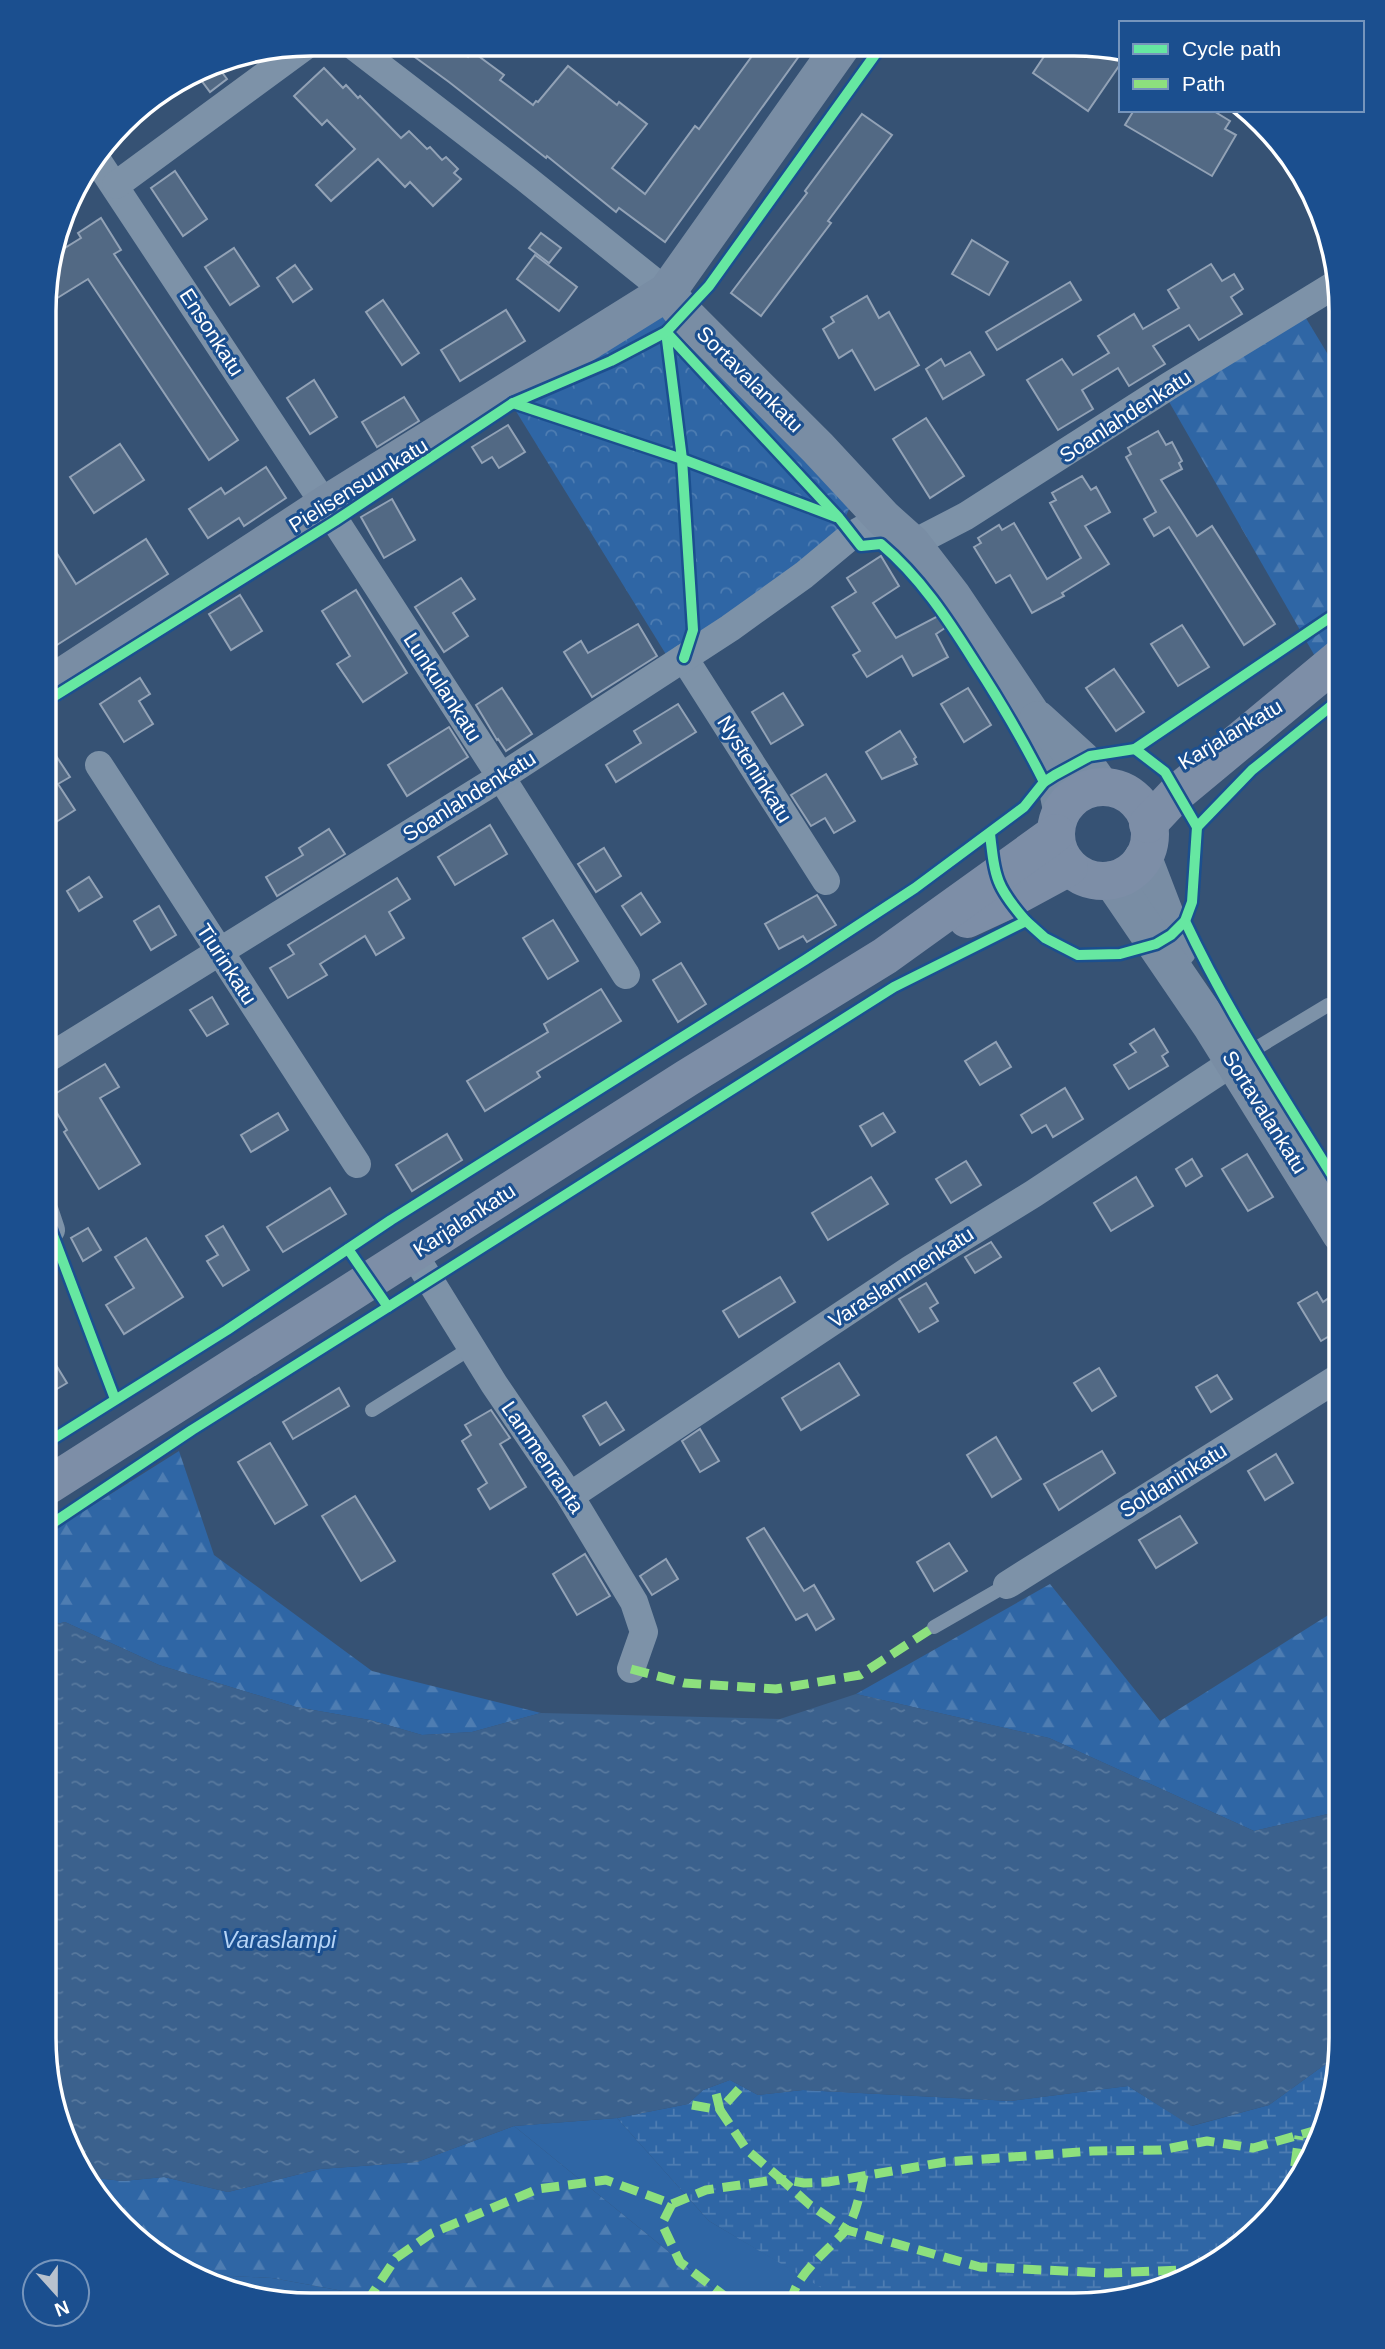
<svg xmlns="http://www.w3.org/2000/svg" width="1385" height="2349" font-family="Arial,sans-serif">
	<defs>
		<pattern id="forest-firs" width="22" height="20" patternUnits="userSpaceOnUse" patternTransform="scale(1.75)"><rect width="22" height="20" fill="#2f66a5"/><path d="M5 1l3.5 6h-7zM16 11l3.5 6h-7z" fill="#4e7db2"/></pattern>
		<pattern id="wetland-marsh" width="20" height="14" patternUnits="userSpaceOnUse" patternTransform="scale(1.75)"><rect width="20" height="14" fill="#2f66a5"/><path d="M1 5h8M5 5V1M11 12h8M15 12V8" fill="none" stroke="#4e7db2"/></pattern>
		<pattern id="park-crowns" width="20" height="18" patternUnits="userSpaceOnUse" patternTransform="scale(1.75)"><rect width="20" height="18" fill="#2f66a5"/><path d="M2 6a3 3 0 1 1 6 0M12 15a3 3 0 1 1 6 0" fill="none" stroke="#4e7db2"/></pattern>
		<pattern id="water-ripples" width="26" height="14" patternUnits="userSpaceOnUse" patternTransform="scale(1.75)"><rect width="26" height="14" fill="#3b618d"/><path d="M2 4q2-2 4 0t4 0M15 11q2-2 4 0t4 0" fill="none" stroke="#58799e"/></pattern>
	</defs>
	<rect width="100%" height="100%" fill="#365274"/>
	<g fill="#2f66a5">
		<polygon points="617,2118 709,2221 825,2289 844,2305 733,2304 514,2126"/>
		<path d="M190,2274l82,4 137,25c-73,0 -153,9 -219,-29z"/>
	</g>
	<g fill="url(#forest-firs)">
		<polygon points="1301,310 1341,376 1341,648 1320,665 1164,393"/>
		<polygon points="179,1451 214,1555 372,1671 541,1713 472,1732 422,1735 370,1720 296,1707 159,1665 65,1622 44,1627 44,1536"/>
		<polygon points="1050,1584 1160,1721 1341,1607 1341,1811 1254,1831 1049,1738 856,1694"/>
		<polygon points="514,2126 733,2304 409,2303 272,2278 190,2274 148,2250 99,2201 85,2177 123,2181 164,2177 228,2192 320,2169 417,2162"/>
		<polygon points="1177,2284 1075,2305 844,2305 825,2290"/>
	</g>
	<polygon fill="url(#wetland-marsh)" points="1341,2053 1321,2140 1286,2201 1237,2250 1172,2286 981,2293 825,2290 709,2221 617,2118 688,2104 703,2090 730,2080 758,2095 803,2090 1011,2101 1128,2086 1192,2126 1269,2105"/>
	<polygon fill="url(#park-crowns)" points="663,315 853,500 837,536 667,656 514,408"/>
	<polygon fill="url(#water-ripples)" points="65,1622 159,1665 296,1707 370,1720 422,1735 472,1732 541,1713 780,1719 856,1694 1049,1738 1254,1831 1341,1811 1341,2053 1269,2105 1191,2126 1128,2086 1011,2101 803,2090 758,2095 730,2080 703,2090 688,2104 617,2118 514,2126 417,2162 320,2169 228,2192 164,2177 123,2181 85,2177 64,2140 44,2038 44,1835 48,1828 44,1812 44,1627"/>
	<g fill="#526984" stroke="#92a2b6" stroke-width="2">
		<polygon points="397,44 450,44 468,57 473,52 504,75 500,80 533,105 536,101 538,102 568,66 617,105 619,102 647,124 612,168 645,194 695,126 699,129 760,45 807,45 665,242 619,208 616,212 547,156 546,158 449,82"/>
		<polygon points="1051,46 1110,46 1121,49 1121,63 1088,111 1033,73"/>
		<polygon points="215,63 227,79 210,92 195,72"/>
		<polygon points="324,68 343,88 346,85 358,98 360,96 401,138 409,131 427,149 430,147 442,160 446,157 458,169 454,173 461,179 433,206 410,182 405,187 378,159 331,201 316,185 355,149 327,120 322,125 294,96"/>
		<polygon points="1134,110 1212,110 1230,121 1225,129 1236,135 1212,176 1125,125"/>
		<polygon points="862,114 892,135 828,221 831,223 761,316 731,293 807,193 805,191"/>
		<polygon points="175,171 207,219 183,236 151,188"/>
		<polygon points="101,218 121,250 114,254 238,440 209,460 88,279 46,305 46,276 52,256 81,238 78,233"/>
		<polygon points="541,233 561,248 549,263 529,248"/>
		<polygon points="972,240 1008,262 989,295 952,274"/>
		<polygon points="234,248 259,286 230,305 205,267"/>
		<polygon points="535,255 577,287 559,311 517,279"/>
		<polygon points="1211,264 1222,281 1234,274 1243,289 1231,297 1242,314 1199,340 1189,325 1153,346 1165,364 1129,386 1118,368 1082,390 1093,409 1058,430 1027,380 1062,359 1073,375 1109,353 1098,336 1134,314 1143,329 1179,308 1168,290"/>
		<polygon points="295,265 312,289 293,302 277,278"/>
		<polygon points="1070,282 1081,300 997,350 986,332"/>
		<polygon points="867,296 879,318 889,312 919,365 875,390 852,350 839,358 823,329 834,322 831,317"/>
		<polygon points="383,300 419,353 402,365 366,312"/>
		<polygon points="506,310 525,341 460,381 441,350"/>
		<polygon points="970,352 984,375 943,399 926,369 941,359 945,366"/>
		<polygon points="314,380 337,417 310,434 287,398"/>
		<polygon points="404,397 419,421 377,447 362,422"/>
		<polygon points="926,418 964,476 930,498 893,439"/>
		<polygon points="508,425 525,452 499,468 492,457 482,463 472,447"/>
		<polygon points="1158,431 1166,445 1172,442 1182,461 1179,463 1182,469 1161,480 1197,536 1212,526 1275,624 1244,645 1169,527 1154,536 1144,519 1156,512 1126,457 1131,454 1128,448"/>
		<polygon points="120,444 144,480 94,513 70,477"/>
		<polygon points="266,467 286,498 244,526 239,518 208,538 189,509 221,488 225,494"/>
		<polygon points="1082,476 1091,490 1096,487 1110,512 1085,526 1109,564 1062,593 1064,596 1032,613 1010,575 996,583 974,547 981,543 978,538 999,525 1002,530 1014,523 1047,579 1081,558 1050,503 1056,500 1052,493"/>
		<polygon points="392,499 415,540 384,558 361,517"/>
		<polygon points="46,536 76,584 146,539 168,574 46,652"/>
		<polygon points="881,556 899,586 873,603 896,638 938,616 945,628 936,634 948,657 913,676 902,656 867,677 853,655 860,651 832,607 856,592 847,578"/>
		<polygon points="461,578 475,599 453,613 468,636 444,652 415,607"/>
		<polygon points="356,590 407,673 363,702 337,664 350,656 322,611"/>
		<polygon points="240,595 262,631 231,650 209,614"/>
		<polygon points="638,624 657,656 592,697 564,652 581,641 588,653"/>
		<polygon points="1182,625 1209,667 1178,686 1151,644"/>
		<polygon points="1114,669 1144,712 1116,731 1086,688"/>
		<polygon points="140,678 150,694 139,701 153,724 124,742 100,704"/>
		<polygon points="502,688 532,734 506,751 498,739 497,740 476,705"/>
		<polygon points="968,688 991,725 964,742 941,704"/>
		<polygon points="783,693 803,725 771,744 752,712"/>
		<polygon points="678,704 696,732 616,782 606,765 641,743 634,731"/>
		<polygon points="449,727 468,757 407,796 388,765"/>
		<polygon points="900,731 916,757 914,759 917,764 882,779 866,752"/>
		<polygon points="45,739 70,777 58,784 75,810 53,824 45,812"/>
		<polygon points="826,774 855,821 834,833 825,818 811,826 791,795"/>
		<polygon points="490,825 507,854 455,885 438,857"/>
		<polygon points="329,829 345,854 277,896 266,877 303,855 299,848"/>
		<polygon points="604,848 621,876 596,892 578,864"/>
		<polygon points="89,877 102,897 79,911 67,891"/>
		<polygon points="397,878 410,899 389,912 404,938 376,955 365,936 320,964 327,975 288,998 270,968 294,954 288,945"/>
		<polygon points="641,893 660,922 641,935 622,906"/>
		<polygon points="817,895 836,925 807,942 803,936 779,949 765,924"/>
		<polygon points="159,906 176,935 151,950 134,921"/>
		<polygon points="553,920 578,961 548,979 523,938"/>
		<polygon points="681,963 706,1004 678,1022 653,980"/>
		<polygon points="601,989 621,1021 537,1072 540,1077 485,1111 467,1081 548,1032 544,1024"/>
		<polygon points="212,997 228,1024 207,1036 190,1010"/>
		<polygon points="1154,1029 1168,1052 1162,1056 1168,1066 1129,1089 1114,1065 1136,1052 1130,1044"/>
		<polygon points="996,1042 1011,1067 980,1085 965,1061"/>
		<polygon points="105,1064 119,1087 100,1098 140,1164 99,1189 64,1132 67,1130 48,1098"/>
		<polygon points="1065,1088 1083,1119 1053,1137 1046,1125 1032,1133 1021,1115"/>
		<polygon points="278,1113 288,1130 251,1152 241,1135"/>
		<polygon points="883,1113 895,1132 872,1146 860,1126"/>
		<polygon points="447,1134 462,1160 412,1191 396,1165"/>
		<polygon points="1247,1154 1273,1197 1248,1211 1222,1169"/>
		<polygon points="1192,1159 1202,1176 1186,1186 1176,1169"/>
		<polygon points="966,1161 981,1185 951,1203 936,1179"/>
		<polygon points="871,1177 888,1204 828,1240 812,1213"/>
		<polygon points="1136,1177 1153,1206 1111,1231 1094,1203"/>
		<polygon points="330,1188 346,1214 283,1252 267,1227"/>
		<polygon points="223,1226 249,1270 223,1286 207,1261 218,1255 206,1236"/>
		<polygon points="88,1228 101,1250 83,1261 71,1238"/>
		<polygon points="146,1238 183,1297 124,1334 106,1305 134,1288 115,1257"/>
		<polygon points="991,1242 1001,1257 975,1273 965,1257"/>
		<polygon points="780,1277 795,1302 739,1337 723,1311"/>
		<polygon points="926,1283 938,1303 930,1308 938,1321 919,1332 899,1299"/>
		<polygon points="1317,1292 1323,1302 1333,1295 1341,1308 1341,1329 1321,1341 1298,1303"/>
		<polygon points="45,1347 67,1383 45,1396"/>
		<polygon points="839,1363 859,1395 801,1430 782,1398"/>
		<polygon points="1099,1368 1116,1396 1092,1411 1074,1383"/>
		<polygon points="1217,1375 1232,1399 1211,1412 1196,1387"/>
		<polygon points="339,1388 349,1406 293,1439 283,1422"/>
		<polygon points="606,1402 624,1430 600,1445 583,1416"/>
		<polygon points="491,1410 510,1438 500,1444 526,1487 490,1509 478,1489 487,1483 462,1441 471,1435 465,1425"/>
		<polygon points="700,1429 719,1461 700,1472 682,1441"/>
		<polygon points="996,1437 1021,1479 992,1497 967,1455"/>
		<polygon points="270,1443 307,1505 275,1524 238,1462"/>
		<polygon points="1102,1451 1115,1473 1059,1510 1044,1484"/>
		<polygon points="1276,1454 1293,1483 1265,1500 1248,1471"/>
		<polygon points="355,1496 395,1561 361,1581 322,1516"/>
		<polygon points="1180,1516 1197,1543 1156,1568 1139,1540"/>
		<polygon points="764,1528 804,1591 814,1585 834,1619 816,1630 807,1614 796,1620 747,1538"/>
		<polygon points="949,1543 967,1571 934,1591 917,1562"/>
		<polygon points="585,1554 610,1596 577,1615 553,1574"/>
		<polygon points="666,1559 678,1579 652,1595 640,1576"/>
	</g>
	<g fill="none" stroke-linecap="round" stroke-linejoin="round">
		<g stroke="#7d92a8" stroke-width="14">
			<polyline points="1235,1061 1328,1005"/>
			<polyline points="372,1410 471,1348"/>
			<polyline points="934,1627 1007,1585"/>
		</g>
		<g stroke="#7d92a8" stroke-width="28">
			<polyline points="351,44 525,178 667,292"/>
			<polyline points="97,160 325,505 501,777 626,975"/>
			<polyline points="116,185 308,44"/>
			<polyline points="912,544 966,516 1169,386 1336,284"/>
			<polyline points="684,658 826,881"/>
			<polyline points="99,765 357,1164"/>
			<polyline points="45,1060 501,777 730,628 804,575 852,535 883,518"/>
			<polyline points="45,1212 51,1230"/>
			<polyline points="413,1253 494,1384 570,1496 634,1602 644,1632 631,1669"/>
			<polyline points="570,1496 911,1269 1033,1194 1233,1062"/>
			<polyline points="1007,1585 1341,1376"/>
		</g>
		<g stroke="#798da4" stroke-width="38">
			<polyline points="667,292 684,314 818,448 883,518 912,544 952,596 1031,714 1055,775 1062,810"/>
			<polyline points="45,688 325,505 667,292 842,45"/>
			<polyline points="1038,720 1082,760 1101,787"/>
			<polyline points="1143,858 1178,949"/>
			<polyline points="1112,880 1211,1025 1341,1234"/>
		</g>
		<g stroke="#7d8ea7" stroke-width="38">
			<circle cx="1103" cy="834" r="47"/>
			<polyline points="1148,824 1177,793 1341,657"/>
			<polyline points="967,919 1008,900 1069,867"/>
			<polyline points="44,1488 687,1078 885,956 1056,833"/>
		</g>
		<g stroke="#8de07e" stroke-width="9" stroke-dasharray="18 9" stroke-linecap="butt">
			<polyline points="631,1669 684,1683 776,1689 860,1675 934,1627"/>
			<polyline points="739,2089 720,2110 747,2150 781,2179 804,2183 828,2182 945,2162 1092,2151 1161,2150 1207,2141 1253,2148 1324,2128"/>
			<polyline points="692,2105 720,2110 715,2089"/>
			<polyline points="1291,2193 1299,2136"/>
			<polyline points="672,2204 662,2224 680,2262 735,2304"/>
			<polyline points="366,2303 396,2258 432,2233 538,2189 606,2180 672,2204 706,2190 781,2179 810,2205 847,2230 980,2267 1107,2273 1205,2269"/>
			<path d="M791,2304c2,-28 37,-53 54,-73 11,-14 15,-39 19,-56"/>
		</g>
		<g stroke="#1b4f8f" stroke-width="15">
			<g id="cycleway">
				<polyline points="513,403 682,459 836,517"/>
				<path d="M684,658l9,-28 -11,-171 -16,-127 173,186 22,28 20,-2c39,33 66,74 93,117 26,40 49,79 70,121"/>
				<polyline points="45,702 335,521 513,403 611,361 666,332 709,286 882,45"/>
				<polyline points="1197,827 1252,770 1341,698"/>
				<path d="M990,834c5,44 6,53 36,87"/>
				<path d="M1185,921c44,94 102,181 156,269"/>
				<polyline points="51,1230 115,1399"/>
				<polyline points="388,1307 894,987 1026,921 1045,938 1078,955 1120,954 1156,944 1171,935 1185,921 1192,902 1197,827 1165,772 1135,749"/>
				<polyline points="45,1444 227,1330 391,1220 805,960 915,888 1024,807 1044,782 1055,775 1090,756 1135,749 1341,610"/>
				<polyline points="44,1529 192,1430 388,1307 348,1249"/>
			</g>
		</g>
		<use href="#cycleway" stroke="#66e7a1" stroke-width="10"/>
	</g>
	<g text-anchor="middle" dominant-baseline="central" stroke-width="6" stroke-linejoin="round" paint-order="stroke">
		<g font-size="21" fill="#fff" stroke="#1b4f8f">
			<text transform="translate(212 332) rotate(57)">Ensonkatu</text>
			<text transform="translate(750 379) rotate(45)">Sortavalankatu</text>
			<text transform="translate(1125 416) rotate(-33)">Soanlahdenkatu</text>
			<text transform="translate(358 485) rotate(-32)">Pielisensuunkatu</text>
			<text transform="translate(443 687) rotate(57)">Lunkulankatu</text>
			<text transform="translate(1230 734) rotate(-31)">Karjalankatu</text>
			<text transform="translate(755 769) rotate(58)">Nysteninkatu</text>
			<text transform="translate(469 796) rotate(-32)">Soanlahdenkatu</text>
			<text transform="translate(227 964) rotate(57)">Tiurinkatu</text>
			<text transform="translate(1265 1112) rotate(58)">Sortavalankatu</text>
			<text transform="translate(464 1220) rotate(-33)">Karjalankatu</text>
			<text transform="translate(901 1277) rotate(-33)">Varaslammenkatu</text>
			<text transform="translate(543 1457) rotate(56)">Lammenranta</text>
			<text transform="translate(1173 1480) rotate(-32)">Soldaninkatu</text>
		</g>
		<g font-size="23" font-style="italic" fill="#b5d3f5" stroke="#1b4f8f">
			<text x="279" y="1940">Varaslampi</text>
		</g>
	</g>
	<path d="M0 0H1385V2349H0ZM311 56H1074A255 255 0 0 1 1329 311V2038A255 255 0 0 1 1074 2293H311A255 255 0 0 1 56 2038V311A255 255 0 0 1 311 56Z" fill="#1b4f8f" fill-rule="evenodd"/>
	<path fill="none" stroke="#fff" stroke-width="3.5" d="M311 56H1074A255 255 0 0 1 1329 311V2038A255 255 0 0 1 1074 2293H311A255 255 0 0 1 56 2038V311A255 255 0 0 1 311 56Z"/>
	<rect x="1119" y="21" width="245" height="91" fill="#1b4f8f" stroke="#7695bc" stroke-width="2"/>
	<rect x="1133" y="44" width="35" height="10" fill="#66e7a1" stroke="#7695bc" stroke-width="2"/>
	<text x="1182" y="56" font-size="21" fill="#ffffff">Cycle path</text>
	<rect x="1133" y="79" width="35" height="10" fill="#8de07e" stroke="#7695bc" stroke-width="2"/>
	<text x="1182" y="91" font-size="21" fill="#ffffff">Path</text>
	<g transform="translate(56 2293) rotate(159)"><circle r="33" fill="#1b4f8f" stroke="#7695bc" stroke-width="2"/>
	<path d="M0-5L12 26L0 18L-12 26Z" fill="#b9c2ce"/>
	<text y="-10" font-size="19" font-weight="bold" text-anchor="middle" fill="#ffffff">N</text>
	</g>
</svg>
